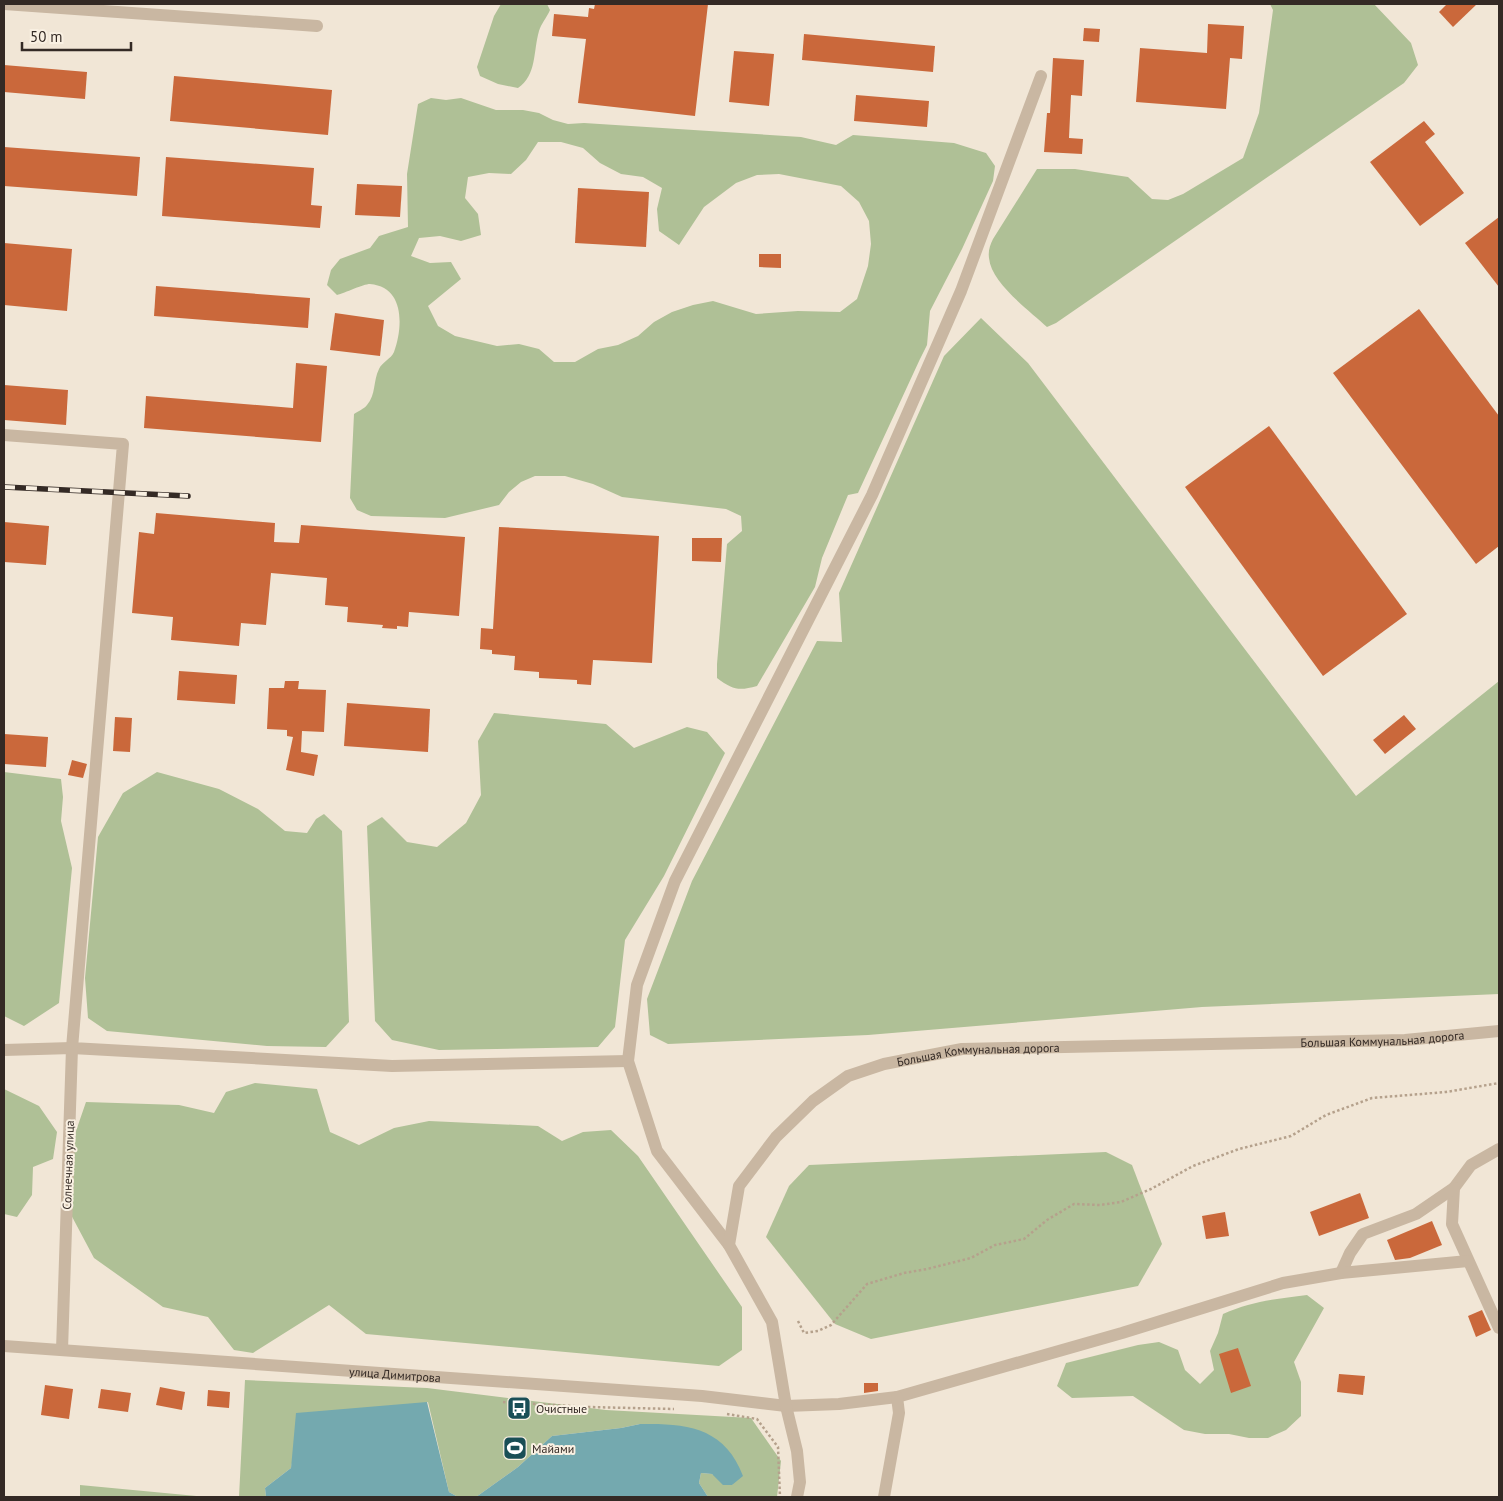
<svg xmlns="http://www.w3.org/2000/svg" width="1503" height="1501" font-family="'PT Sans',sans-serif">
	<rect width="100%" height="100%" fill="#f1e6d6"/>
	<g fill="#afc096" fill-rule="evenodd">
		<path d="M501,4h46l3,6c-3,7 -9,14 -11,21 -6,21 -2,44 -21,57l-20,-4 -18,-8 -3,-9 17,-51z"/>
		<path d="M1270,4h104l37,39 7,22 -14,18 -348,240 -9,4c-18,-17 -56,-44 -58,-69 -1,-7 1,-13 4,-19l44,-70h38l53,8 24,22 16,1 15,-6 60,-36 16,-45 14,-103z"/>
		<path d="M431,98l15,2 15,-2 35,12h27l16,3 14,7 15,4 16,-1 217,14 35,8 17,-10 101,8 32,10 9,13 -2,15 -31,68 -32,62 -3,34 -7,14 -62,134 -10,2 -26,63 -7,29 -58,99c-18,5 -24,4 -40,-8v-14l10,-120 15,-13 -1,-15 -15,-7 -104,-12 -29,-13 -28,-8h-30l-14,6 -12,10 -10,13 -54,13 -74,-2 -14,-6 -7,-12 4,-84c4,-3 10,-5 13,-9 9,-10 6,-24 12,-36 3,-7 12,-10 15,-17 9,-25 11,-65 -24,-68 -7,0 -25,9 -33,11l-10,-10 4,-15 9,-11 30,-11 9,-12 29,-9 -1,-53 11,-70zM538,142h23l22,6 17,15 21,11 22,3 19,11 -5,21 2,22 20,14 25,-38 32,-24 21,-8 22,-1 62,12 18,16 10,19 2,23 -3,22 -11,33 -17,13 -42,-1 -42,3 -43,-13 -20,4 -21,7 -18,10 -16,14 -20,9 -20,4 -23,13h-21l-15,-13 -20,-5 -22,2 -42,-10 -17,-10 -10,-20 33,-27 -10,-17 -21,1 -19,-7 8,-18 21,-2 21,5 20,-6 -3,-21 -13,-16 3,-21 21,-4 22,1 15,-14z"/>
		<polygon points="981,318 1028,363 1356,796 1499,681 1499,994 1202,1007 868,1035 668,1044 650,1035 647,999 692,881 817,641 842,642 839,593 944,356"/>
		<polygon points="494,713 606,724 634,748 687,727 707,732 725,753 664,876 625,940 615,1027 598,1047 439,1050 392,1040 375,1021 367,826 382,817 407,842 437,847 466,823 481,795 478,741"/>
		<polygon points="4,772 61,779 63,797 61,821 72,868 59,1003 24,1026 4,1016"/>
		<polygon points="157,772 219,789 258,809 285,831 307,833 316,819 324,814 342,831 349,1022 326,1047 267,1046 107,1031 88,1018 85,978 98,837 123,793"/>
		<polygon points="255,1083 317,1089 330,1132 359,1145 394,1128 429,1121 538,1126 562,1141 583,1132 611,1130 638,1156 742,1307 742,1350 719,1366 366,1334 329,1305 253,1353 234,1350 208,1317 163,1307 94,1258 69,1211 76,1131 86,1102 179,1105 214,1113 226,1092"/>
		<polygon points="4,1089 39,1106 57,1132 53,1159 33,1167 32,1195 17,1217 4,1214"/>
		<polygon points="1106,1152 1132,1165 1162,1244 1138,1286 871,1339 835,1324 766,1237 789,1186 809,1165"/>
		<path d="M1307,1295l17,13 -30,54 7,20v34l-15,14 -18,8h-19l-20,-4h-24l-21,-4 -51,-34 -61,2 -15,-12 9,-23 72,-18 21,-3 19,8 7,20 15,14 14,-14 -4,-19 8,-18 5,-19c29,-13 53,-15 84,-19z"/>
		<polygon points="245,1380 427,1388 606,1410 751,1418 781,1461 777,1497 708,1497 699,1483 701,1473 712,1474 733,1485 640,1424 621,1428 552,1436 518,1467 476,1497 458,1497 449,1492 428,1402 294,1452 291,1468 265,1488 266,1497 239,1497"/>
		<polygon points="80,1485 207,1497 80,1497"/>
	</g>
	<g fill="#74a9af">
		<polygon points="427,1402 449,1492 458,1497 266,1497 265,1488 291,1468 296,1413"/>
		<path d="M640,1424c46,-1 85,3 103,52l-11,9h-9l-11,-11 -11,-1 -2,10 9,14h-232l42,-30 34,-31 69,-8z"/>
	</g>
	<g fill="#ca683b">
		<polygon points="595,4 708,4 695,116 578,103 586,39 552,36 554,14 588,17 589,8 594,9"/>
		<polygon points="1447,4 1477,4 1453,27 1439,12"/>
		<polygon points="1208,24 1244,26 1242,59 1230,58 1226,109 1136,102 1140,48 1207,53"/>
		<polygon points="1084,28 1100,29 1099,42 1083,41"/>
		<polygon points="804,34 935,46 933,72 802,60"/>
		<polygon points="734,51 774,54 769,106 729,102"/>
		<polygon points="1053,58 1084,60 1082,96 1071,95 1069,138 1083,139 1082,154 1044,152 1047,113 1050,113"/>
		<polygon points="4,65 87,72 85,99 4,92"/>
		<polygon points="174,76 332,90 328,135 170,121"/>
		<polygon points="856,95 929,101 927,127 854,121"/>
		<polygon points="1424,121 1435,134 1425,142 1464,193 1420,226 1370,162"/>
		<polygon points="4,147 140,157 137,196 4,186"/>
		<polygon points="166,157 314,168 311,205 322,206 320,228 162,216"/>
		<polygon points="357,184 402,186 400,217 355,215"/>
		<polygon points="578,188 649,192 646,247 575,243"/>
		<polygon points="1499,217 1499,287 1465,243"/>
		<polygon points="4,243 72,249 67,311 4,305"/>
		<polygon points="759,254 781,254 781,268 759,267"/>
		<polygon points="156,286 310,298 308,328 154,316"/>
		<polygon points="1419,309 1499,416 1499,546 1476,564 1333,373"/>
		<polygon points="335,313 384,320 380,356 330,350"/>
		<polygon points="296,363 327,366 321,442 144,428 146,396 293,408"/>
		<polygon points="4,385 68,390 66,425 4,420"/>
		<polygon points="1269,426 1407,614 1323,676 1185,487"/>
		<polygon points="156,513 275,523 274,542 299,543 301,525 465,537 459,616 409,612 408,627 397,626 397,629 382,628 383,625 347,622 348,607 325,605 327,578 271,573 266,625 241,623 239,646 171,640 173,617 132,613 139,532 154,534"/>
		<polygon points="4,522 49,526 46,565 4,562"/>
		<polygon points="499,527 659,536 652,663 593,660 591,685 577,684 577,680 539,678 539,672 514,670 515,656 492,654 492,650 480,649 481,628 493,629"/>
		<polygon points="692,538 722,538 721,562 692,561"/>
		<polygon points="179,671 237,675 235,704 177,700"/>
		<polygon points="285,681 299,681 298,689 326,690 324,732 302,731 301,752 318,755 314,776 286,770 293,737 287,736 287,730 267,729 269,688 284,688"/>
		<polygon points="347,703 430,709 428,752 344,746"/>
		<polygon points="1404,715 1416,729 1385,754 1373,740"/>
		<polygon points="115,717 132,718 130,752 113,751"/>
		<polygon points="4,734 48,737 46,767 4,764"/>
		<polygon points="72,760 87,764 83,778 68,775"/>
		<polygon points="1360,1193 1369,1218 1319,1236 1310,1212"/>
		<polygon points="1225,1212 1229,1236 1206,1239 1202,1216"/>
		<polygon points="1432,1221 1442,1245 1410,1258 1395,1260 1387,1240"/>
		<polygon points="1482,1310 1491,1330 1476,1337 1468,1316"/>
		<polygon points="1238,1348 1251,1386 1231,1393 1219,1354"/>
		<polygon points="1339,1374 1365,1376 1363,1395 1337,1392"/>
		<polygon points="864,1383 878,1383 878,1391 864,1393"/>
		<polygon points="45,1385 73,1389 69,1419 41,1415"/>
		<polygon points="160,1387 185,1392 182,1410 156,1405"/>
		<polygon points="101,1389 131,1393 128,1412 98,1408"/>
		<polygon points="208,1390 230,1392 229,1408 207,1406"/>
	</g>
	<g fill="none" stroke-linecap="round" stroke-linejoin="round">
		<g stroke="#b5a18c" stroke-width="2.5" stroke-dasharray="2.5 2.5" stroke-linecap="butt">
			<polyline points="798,1321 804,1333 818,1331 831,1325 867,1284 904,1273 927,1269 971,1258 995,1245 1024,1239 1047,1220 1074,1204 1100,1205 1121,1202 1151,1189 1193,1166 1239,1149 1291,1136 1326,1115 1372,1098 1446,1092 1499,1083"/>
			<polyline points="503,1402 588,1407 674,1409"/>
			<polyline points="727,1414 757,1419 778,1447 780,1497"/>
		</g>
		<g stroke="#c9b7a2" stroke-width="12">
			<polyline points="4,4 317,26"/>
			<polyline points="4,435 123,444 72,1048 392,1066 628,1061"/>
			<polyline points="4,1050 72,1048 62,1350"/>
			<polyline points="1499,1149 1471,1165 1454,1188 1452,1224 1499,1328"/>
			<polyline points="729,1245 657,1151 628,1061 637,985 675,881 872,495 961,291 1041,76"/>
			<polyline points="1341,1273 1350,1253 1363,1234 1416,1214 1454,1188"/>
			<path id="s1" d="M4,1346l698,50 84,10 53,-2 58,-7 225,-64 161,-50 58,-10 127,-12"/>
			<path id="s2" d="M797,1497l3,-15 -3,-31 -11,-45 -14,-84 -43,-77 10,-59 37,-49 37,-36 35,-25 36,-12 78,-15 443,-9 94,-9"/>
			<polyline points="884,1497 899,1413 897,1397"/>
		</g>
		<g stroke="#342a25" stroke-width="5.5">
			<polyline id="rail" points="4,487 188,496"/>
		</g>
		<use href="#rail" stroke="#f9f0e2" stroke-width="4" stroke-dasharray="11" stroke-linecap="butt"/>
	</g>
	<defs>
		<g id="bus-square" transform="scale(1.25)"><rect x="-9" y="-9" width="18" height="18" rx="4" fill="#194e56" stroke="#f9f0e2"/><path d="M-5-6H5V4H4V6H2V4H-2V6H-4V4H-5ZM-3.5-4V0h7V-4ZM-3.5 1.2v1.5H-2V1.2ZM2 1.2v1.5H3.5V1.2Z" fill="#fff"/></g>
		<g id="stadium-square" transform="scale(1.25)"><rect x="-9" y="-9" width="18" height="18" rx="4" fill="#194e56" stroke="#f9f0e2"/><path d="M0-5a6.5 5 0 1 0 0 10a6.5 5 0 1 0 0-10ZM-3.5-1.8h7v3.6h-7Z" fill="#fff"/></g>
	</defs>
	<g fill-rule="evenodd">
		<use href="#bus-square" x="519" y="1408"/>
		<use href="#stadium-square" x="515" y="1448"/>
	</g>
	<g text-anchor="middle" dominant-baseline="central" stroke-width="4" stroke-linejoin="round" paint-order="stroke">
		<g font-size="12" fill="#342a25" stroke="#f9f0e2">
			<text stroke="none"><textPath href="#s2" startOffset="1020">Большая Коммунальная дорога</textPath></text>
			<text stroke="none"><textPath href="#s2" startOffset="615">Большая Коммунальная дорога</textPath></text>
			<text transform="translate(68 1165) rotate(-88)">Солнечная улица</text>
			<text stroke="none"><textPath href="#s1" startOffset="392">улица Димитрова</textPath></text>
		</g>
		<g font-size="12" fill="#342a25" stroke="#f9f0e2" text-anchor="start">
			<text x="536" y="1408">Очистные</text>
			<text x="532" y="1448">Майами</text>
		</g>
	</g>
	<rect width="1503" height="1501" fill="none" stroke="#342a25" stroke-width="10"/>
	<path d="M22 42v8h109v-8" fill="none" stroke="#342a25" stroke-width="2.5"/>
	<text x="30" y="42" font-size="15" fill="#342a25" stroke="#f9f0e2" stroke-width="4" paint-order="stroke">50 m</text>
</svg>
